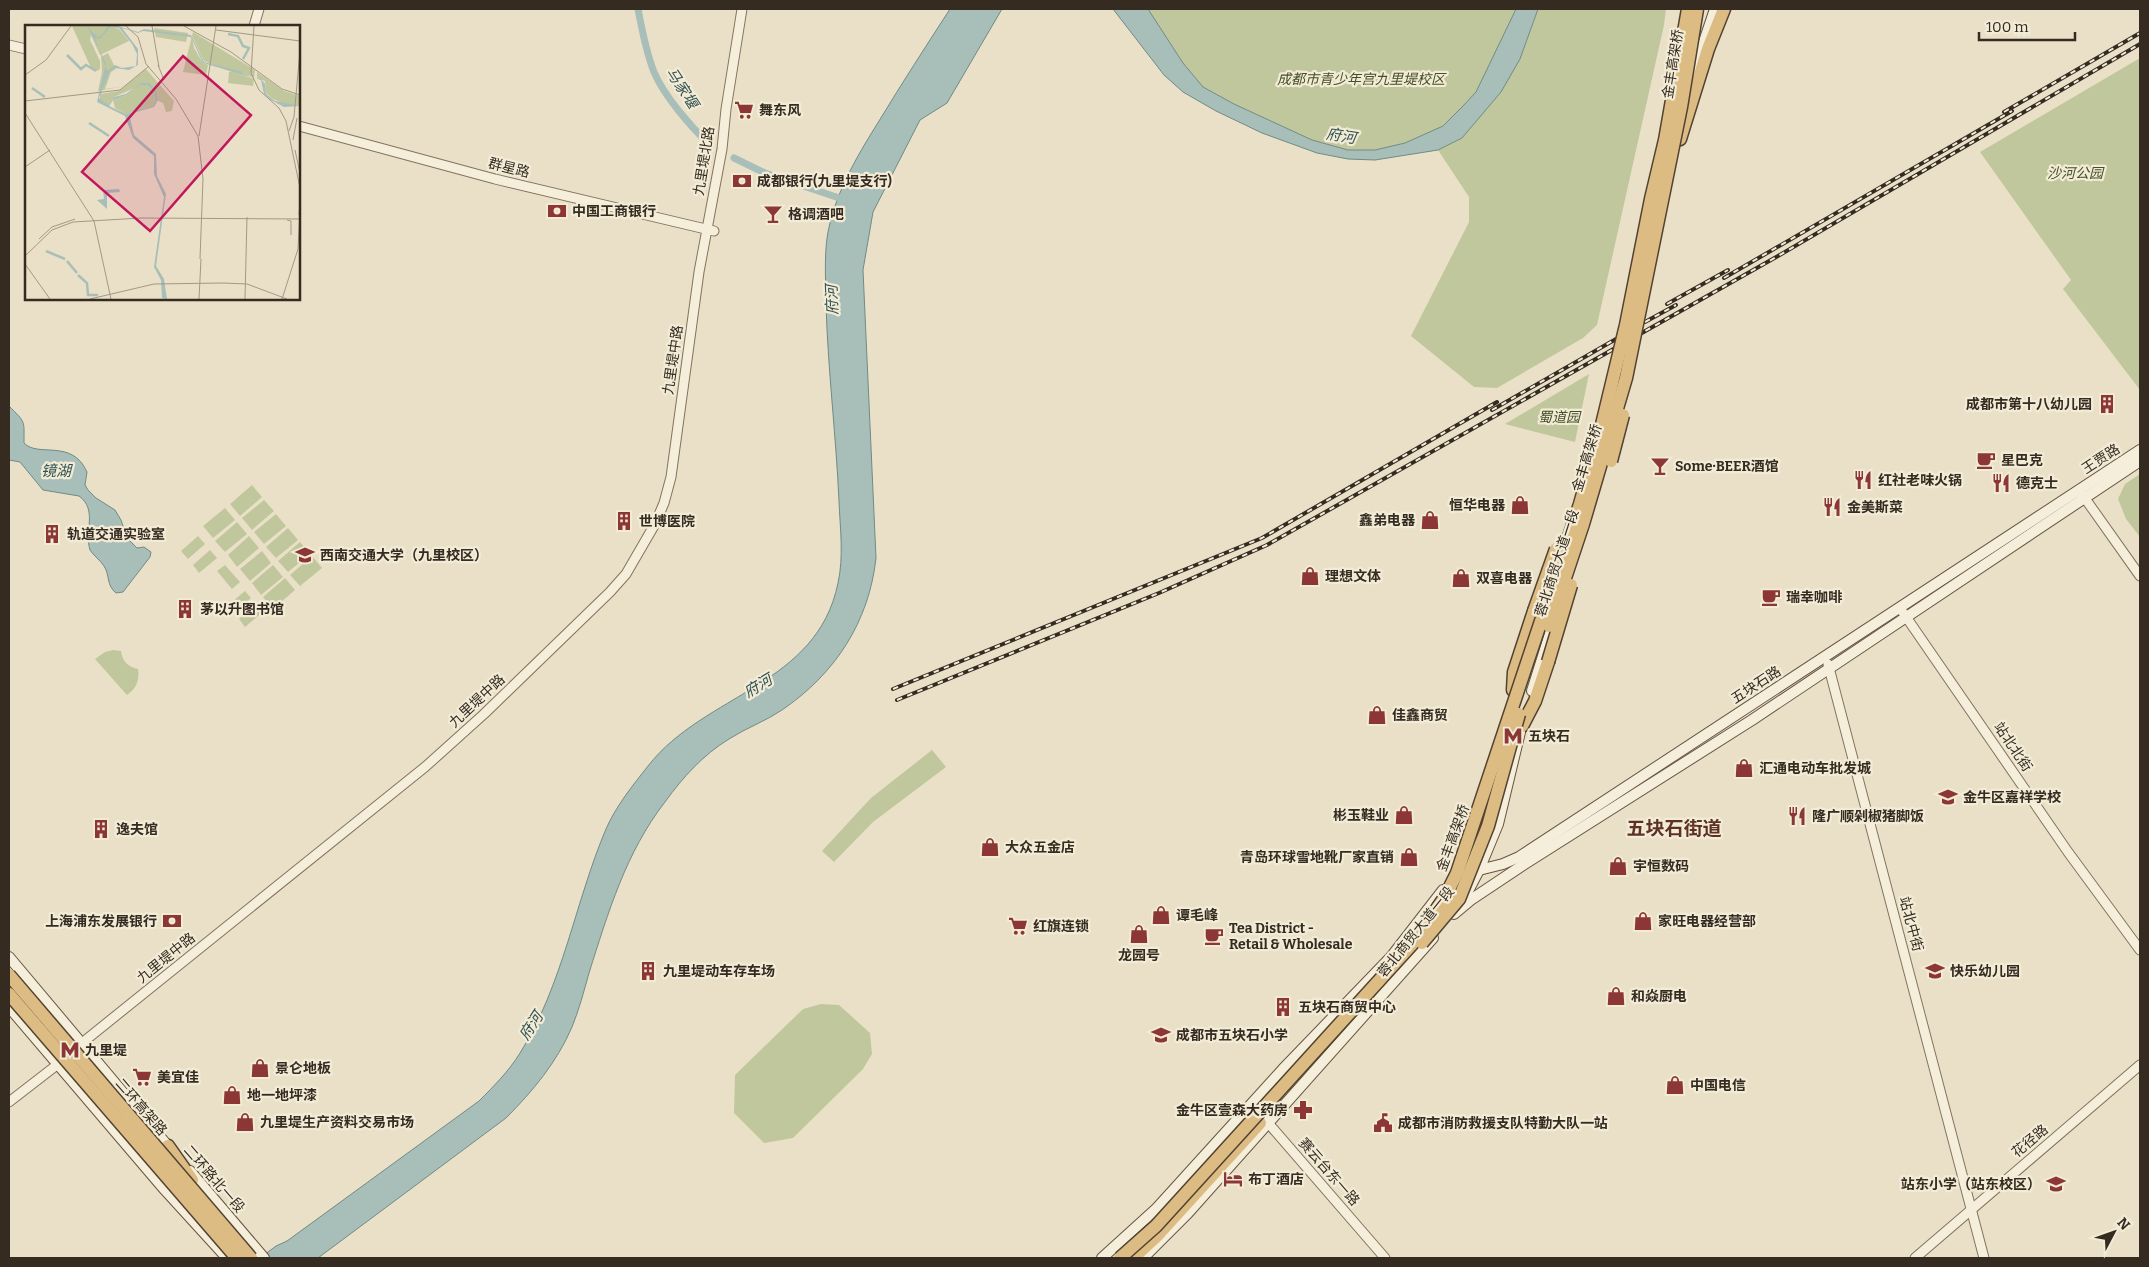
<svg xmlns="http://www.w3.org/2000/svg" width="2149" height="1267" font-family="Bitter,'Noto Sans SC',serif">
	<rect width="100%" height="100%" fill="#eae0c8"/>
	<g fill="#c1c79c">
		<polygon points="1148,9 1516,9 1476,92 1463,106 1443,126 1405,143 1375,150 1348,150 1312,140 1234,104 1203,87 1183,63"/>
		<polygon points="1538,9 1666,9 1664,25 1597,325 1583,338 1497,388 1474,387 1411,336 1469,222 1469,197 1438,150 1462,138 1497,96 1520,59"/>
		<polygon points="2140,58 2140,390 2063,289 2071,280 1980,152"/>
		<polygon points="1589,374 1575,442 1505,424"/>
		<polygon points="2140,474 2140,537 2126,519 2118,499 2125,484"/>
		<polygon points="252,485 262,497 240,516 230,504"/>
		<polygon points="264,500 274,511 252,530 242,518"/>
		<polygon points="225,508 235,520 213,538 203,526"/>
		<polygon points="276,514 286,526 264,544 254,532"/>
		<polygon points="237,522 247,534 225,552 215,541"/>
		<polygon points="288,528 298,540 276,558 266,547"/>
		<polygon points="198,536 205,544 188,559 181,551"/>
		<polygon points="249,536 259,548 237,567 228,555"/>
		<polygon points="300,542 310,554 288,572 278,561"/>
		<polygon points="210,550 217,558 199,573 193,565"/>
		<polygon points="262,551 271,563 250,581 240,569"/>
		<polygon points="312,556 322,568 300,586 290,575"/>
		<polygon points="225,565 240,582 232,589 217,571"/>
		<polygon points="273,565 283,577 261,595 252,583"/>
		<polygon points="285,578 295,590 273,609 263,597"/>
		<polygon points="245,591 251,598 234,613 227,606"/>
		<polygon points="256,604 263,612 245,627 239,619"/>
		<path d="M113,650l8,1c1,10 7,16 17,18 2,11 -2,20 -11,26l-32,-36 10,-7z"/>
		<polygon points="932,750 946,767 873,822 834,862 822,851 871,798"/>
		<polygon points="821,1004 839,1005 870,1033 872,1054 863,1069 793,1138 764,1143 734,1113 735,1075 803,1009"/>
	</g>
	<g fill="#a8beb8" stroke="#708b85">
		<path d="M950,9h52l-55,94 -27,17 -47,92 -10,58 13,288c-7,64 -41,116 -94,152 -16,11 -36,18 -53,29 -26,16 -46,38 -64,63 -39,50 -57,111 -76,171 -5,18 -10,37 -17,54 -15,35 -39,64 -66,91l-188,140h-58l16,-12 11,-5 192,-140c15,-15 30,-30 41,-48 43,-68 55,-151 86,-224 10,-23 27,-44 42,-63 57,-73 169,-80 190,-183 6,-27 2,-55 1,-82 -3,-66 -11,-130 -13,-196 0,-27 -3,-56 4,-82 9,-37 29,-70 49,-102 23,-38 47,-75 71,-112z"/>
		<polygon points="1113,9 1148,9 1183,63 1203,87 1234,104 1312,140 1348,150 1375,150 1405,143 1443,126 1463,106 1476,92 1516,9 1538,9 1520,59 1501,92 1462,138 1438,150 1375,160 1348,159 1317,153 1262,133 1216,111 1183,92 1164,75"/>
		<path d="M9,406c17,17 15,14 15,37 14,15 48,-5 63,29l-2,13 3,5 8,8 19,12 6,10 6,18 10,10 7,-1 7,5 -1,5 -27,35 -7,1c-10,-8 -6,-18 -12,-27 -4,-6 -10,-10 -14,-16 -6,-19 8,-40 -11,-54l-36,-6 -23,-28 -11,-2z"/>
	</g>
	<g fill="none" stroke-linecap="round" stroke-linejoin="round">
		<g stroke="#a8beb8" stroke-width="7">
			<path d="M638,9c4,21 8,43 16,63 10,24 37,55 56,73"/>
			<polyline points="734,158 765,173 845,200"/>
		</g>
		<g stroke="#83735f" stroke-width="11">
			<g id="tertiary">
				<polyline points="254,26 259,9"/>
				<polyline points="9,45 26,49"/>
				<polyline points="299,126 495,179 714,231"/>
				<polyline points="2080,494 2084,497 2140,576"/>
				<polyline points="1902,611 2068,852 2140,950"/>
				<polyline points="1828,664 1984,1258"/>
				<polyline points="77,1047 425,767 484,714 610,592 626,574 655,524 664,503 671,477 699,272 722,149 726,109 742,9"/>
				<polyline points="9,1102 62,1061"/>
				<polyline points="1256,1109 1385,1258"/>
				<polyline points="1915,1258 2140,1065"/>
			</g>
		</g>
		<g stroke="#655542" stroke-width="12">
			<g id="secondary">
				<polyline points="1693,74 1715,9"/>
				<polyline points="1532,691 1552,627"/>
				<polyline points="1475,871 1503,864 1519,857 2140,450"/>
				<polyline points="1467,893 1479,870 1498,824 1520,732"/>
				<polyline points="1454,914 1472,899 1523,865 1752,720 2140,461"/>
				<polyline points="9,957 172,1151"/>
				<polyline points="9,1007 165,1190 227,1258"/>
				<polyline points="190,1171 264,1258"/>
				<polyline points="1102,1258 1156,1209 1283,1069 1391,957 1443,890"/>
				<polyline points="1143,1258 1188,1213 1433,938"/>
			</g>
		</g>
		<g stroke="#524232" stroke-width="15">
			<g id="trunk">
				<polyline points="1680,139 1708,49 1724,9"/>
				<polyline points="1513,690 1514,672 1534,611"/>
				<polyline points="1522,726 1535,701 1548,662"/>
				<polyline points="168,1146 192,1180"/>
				<polyline points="1133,1258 1157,1236 1260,1123"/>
			</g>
		</g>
		<use href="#tertiary" stroke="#f5eeda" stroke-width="9"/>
		<use href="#secondary" stroke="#f5eeda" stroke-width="10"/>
		<use href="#trunk" stroke="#dcbc83" stroke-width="12"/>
		<g stroke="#352b21" stroke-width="4">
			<g id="rail">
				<polyline points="2004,112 2140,33"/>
				<polyline points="1724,278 2012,111"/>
				<polyline points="1667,304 1728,270"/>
				<polyline points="1645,322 1676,305"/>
				<polyline points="1492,410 1637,327"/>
				<polyline points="893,689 1262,538 1497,402"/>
				<polyline points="897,700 1159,593 1267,545 1778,256 2140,44"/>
			</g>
		</g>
		<use href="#rail" stroke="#f2ebd6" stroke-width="2" stroke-dasharray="5.5" stroke-linecap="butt"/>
		<g stroke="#524232" stroke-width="15" stroke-linecap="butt">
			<g id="trunk-bridge">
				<polyline points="1611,461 1623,415"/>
				<polyline points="1534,611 1556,549"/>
				<polyline points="1549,626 1583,524 1626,378 1681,107 1697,9"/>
				<polyline points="1548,662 1571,585"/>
				<polyline points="1422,943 1459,899 1488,826 1519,714"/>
				<polyline points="9,975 251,1258"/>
				<polyline points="9,994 237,1258"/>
				<polyline points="1120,1258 1156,1226 1415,941 1445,897 1457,873 1580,504 1599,437 1626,325 1651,199 1665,140 1688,9"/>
			</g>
		</g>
		<use href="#trunk-bridge" stroke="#dcbc83" stroke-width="12"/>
	</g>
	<defs>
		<g id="supermarket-bare" transform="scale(1.5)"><path d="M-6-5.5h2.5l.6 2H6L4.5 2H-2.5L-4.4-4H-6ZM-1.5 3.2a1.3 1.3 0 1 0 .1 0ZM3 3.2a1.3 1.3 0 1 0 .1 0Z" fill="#8c3735" stroke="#f2ebd6" stroke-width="2.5" paint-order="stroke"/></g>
		<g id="bank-bare" transform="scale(1.5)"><path d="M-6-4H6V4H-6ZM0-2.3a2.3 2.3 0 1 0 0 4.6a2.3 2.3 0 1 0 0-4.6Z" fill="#8c3735" stroke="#f2ebd6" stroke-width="2.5" paint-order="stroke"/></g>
		<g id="bar-bare" transform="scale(1.5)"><path d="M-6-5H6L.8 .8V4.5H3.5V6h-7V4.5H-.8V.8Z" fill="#8c3735" stroke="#f2ebd6" stroke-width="2.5" paint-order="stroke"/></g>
		<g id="building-bare" transform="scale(1.5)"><path d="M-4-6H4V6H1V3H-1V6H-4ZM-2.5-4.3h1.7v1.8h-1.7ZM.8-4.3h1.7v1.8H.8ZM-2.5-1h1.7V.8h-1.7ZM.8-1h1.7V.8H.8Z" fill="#8c3735" stroke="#f2ebd6" stroke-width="2.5" paint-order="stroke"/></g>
		<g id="cafe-bare" transform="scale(1.5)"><path d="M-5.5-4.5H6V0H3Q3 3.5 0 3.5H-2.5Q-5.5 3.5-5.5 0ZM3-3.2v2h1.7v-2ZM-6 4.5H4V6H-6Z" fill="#8c3735" stroke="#f2ebd6" stroke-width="2.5" paint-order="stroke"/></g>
		<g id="restaurant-bare" transform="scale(1.5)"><path d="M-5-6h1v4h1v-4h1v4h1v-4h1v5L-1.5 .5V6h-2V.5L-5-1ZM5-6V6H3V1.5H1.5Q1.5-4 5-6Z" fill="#8c3735" stroke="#f2ebd6" stroke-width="2.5" paint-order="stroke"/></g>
		<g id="shop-bare" transform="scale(1.5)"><path d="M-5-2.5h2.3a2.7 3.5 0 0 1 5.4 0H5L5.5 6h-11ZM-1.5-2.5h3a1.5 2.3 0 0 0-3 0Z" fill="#8c3735" stroke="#f2ebd6" stroke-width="2.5" paint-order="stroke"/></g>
		<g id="university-bare" transform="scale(1.5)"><path d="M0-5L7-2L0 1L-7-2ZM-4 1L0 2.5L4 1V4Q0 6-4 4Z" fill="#8c3735" stroke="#f2ebd6" stroke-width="2.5" paint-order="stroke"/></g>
		<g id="metro-bare" transform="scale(1.5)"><path d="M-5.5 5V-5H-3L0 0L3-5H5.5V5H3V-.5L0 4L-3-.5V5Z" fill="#8c3735" stroke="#f2ebd6" stroke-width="2.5" paint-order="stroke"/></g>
		<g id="school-bare" transform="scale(1.5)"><path d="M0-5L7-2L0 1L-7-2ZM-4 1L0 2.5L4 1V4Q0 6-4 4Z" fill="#8c3735" stroke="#f2ebd6" stroke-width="2.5" paint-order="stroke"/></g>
		<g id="pharmacy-bare" transform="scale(1.5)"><path d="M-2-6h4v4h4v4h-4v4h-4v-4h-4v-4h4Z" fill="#8c3735" stroke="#f2ebd6" stroke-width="2.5" paint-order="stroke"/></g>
		<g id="civic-bare" transform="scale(1.5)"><path d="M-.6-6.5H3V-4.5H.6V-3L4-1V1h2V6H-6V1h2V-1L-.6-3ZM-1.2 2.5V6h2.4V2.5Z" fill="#8c3735" stroke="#f2ebd6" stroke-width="2.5" paint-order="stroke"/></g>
		<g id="hotel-bare" transform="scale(1.5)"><path d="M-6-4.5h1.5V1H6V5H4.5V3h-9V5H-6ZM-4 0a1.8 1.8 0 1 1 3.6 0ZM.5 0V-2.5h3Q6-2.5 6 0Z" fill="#8c3735" stroke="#f2ebd6" stroke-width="2.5" paint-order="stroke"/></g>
	</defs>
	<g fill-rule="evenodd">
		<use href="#supermarket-bare" x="744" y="110"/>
		<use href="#bank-bare" x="742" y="181"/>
		<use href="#bank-bare" x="557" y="211"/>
		<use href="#bar-bare" x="773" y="214"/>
		<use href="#building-bare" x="2107" y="404"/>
		<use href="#cafe-bare" x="1986" y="460"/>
		<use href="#bar-bare" x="1660" y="466"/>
		<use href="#restaurant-bare" x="1863" y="480"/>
		<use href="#restaurant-bare" x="2001" y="483"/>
		<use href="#shop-bare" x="1520" y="505"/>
		<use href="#restaurant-bare" x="1832" y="507"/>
		<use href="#shop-bare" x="1430" y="520"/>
		<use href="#building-bare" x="624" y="521"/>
		<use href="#building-bare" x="52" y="534"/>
		<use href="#university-bare" x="305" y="555"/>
		<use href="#shop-bare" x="1310" y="576"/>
		<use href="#shop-bare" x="1461" y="578"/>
		<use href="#cafe-bare" x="1771" y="597"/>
		<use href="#building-bare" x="185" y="609"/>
		<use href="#shop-bare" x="1377" y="715"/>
		<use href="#metro-bare" x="1513" y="736"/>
		<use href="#shop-bare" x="1744" y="768"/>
		<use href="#school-bare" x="1948" y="797"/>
		<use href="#shop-bare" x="1404" y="815"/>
		<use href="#restaurant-bare" x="1797" y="816"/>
		<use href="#building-bare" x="101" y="829"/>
		<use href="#shop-bare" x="990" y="847"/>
		<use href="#shop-bare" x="1409" y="857"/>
		<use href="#shop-bare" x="1618" y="866"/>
		<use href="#shop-bare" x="1161" y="915"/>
		<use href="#bank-bare" x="172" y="921"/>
		<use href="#shop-bare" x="1643" y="921"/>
		<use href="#supermarket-bare" x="1018" y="926"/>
		<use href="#shop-bare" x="1139" y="934"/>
		<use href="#cafe-bare" x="1214" y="936"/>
		<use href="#building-bare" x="648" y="971"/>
		<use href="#school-bare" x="1935" y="971"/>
		<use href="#shop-bare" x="1616" y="996"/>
		<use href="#building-bare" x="1283" y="1007"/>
		<use href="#school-bare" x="1161" y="1035"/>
		<use href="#metro-bare" x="70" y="1050"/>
		<use href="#shop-bare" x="260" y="1068"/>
		<use href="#supermarket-bare" x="142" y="1077"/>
		<use href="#shop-bare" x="1675" y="1085"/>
		<use href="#shop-bare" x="232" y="1095"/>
		<use href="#pharmacy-bare" x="1303" y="1110"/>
		<use href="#shop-bare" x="245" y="1122"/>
		<use href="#civic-bare" x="1383" y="1123"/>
		<use href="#hotel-bare" x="1233" y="1179"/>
		<use href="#school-bare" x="2056" y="1184"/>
	</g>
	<g text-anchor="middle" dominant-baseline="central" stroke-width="4.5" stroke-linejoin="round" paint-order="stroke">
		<g font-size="14" fill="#352b21" stroke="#f2ebd6">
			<text transform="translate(1673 64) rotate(-81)">金丰高架桥</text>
			<text transform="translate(704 161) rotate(-81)">九里堤北路</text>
			<text transform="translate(509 168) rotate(14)">群星路</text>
			<text transform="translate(673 360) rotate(-82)">九里堤中路</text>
			<text transform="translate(1587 458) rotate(-73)">金丰高架桥</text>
			<text transform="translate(2101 459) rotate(-33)">王贾路</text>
			<text transform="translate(1557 563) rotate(-72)">蓉北商贸大道一段</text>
			<text transform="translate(1756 685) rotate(-33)">五块石路</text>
			<text transform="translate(477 701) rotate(-43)">九里堤中路</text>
			<text transform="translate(2013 747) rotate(56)">站北北街</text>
			<text transform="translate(1453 838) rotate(-70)">金丰高架桥</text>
			<text transform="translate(1911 924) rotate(75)">站北中街</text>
			<text transform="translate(1416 932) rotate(-51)">蓉北商贸大道一段</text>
			<text transform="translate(166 958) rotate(-39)">九里堤中路</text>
			<text transform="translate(141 1107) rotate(49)">二环高架路</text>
			<text transform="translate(2030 1141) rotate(-40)">花径路</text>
			<text transform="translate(1329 1172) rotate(49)">赛云台东一路</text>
			<text transform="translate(214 1179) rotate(49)">二环路北一段</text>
		</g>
		<g font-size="14" font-style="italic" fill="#455029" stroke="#f2ebd6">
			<text x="1361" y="79">成都市青少年宫九里堤校区</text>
			<text x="2075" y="173">沙河公园</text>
			<text x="1559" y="417">蜀道园</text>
		</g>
		<g font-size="14" font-weight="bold" fill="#352b21" stroke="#f2ebd6" text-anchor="start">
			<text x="759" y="110">舞东风</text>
			<text x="757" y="181">成都银行(九里堤支行)</text>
			<text x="572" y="211">中国工商银行</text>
			<text x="788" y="214">格调酒吧</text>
			<text x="2092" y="404" text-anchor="end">成都市第十八幼儿园</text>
			<text x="2001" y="460">星巴克</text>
			<text x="1675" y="466">Some·BEER酒馆</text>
			<text x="1878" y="480">红社老味火锅</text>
			<text x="2016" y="483">德克士</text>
			<text x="1505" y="505" text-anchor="end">恒华电器</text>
			<text x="1847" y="507">金美斯菜</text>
			<text x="1415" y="520" text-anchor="end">鑫弟电器</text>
			<text x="639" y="521">世博医院</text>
			<text x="67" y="534">轨道交通实验室</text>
			<text x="320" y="555">西南交通大学（九里校区）</text>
			<text x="1325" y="576">理想文体</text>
			<text x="1476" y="578">双喜电器</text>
			<text x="1786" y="597">瑞幸咖啡</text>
			<text x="200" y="609">茅以升图书馆</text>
			<text x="1392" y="715">佳鑫商贸</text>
			<text x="1528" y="736">五块石</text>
			<text x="1759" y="768">汇通电动车批发城</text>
			<text x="1963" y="797">金牛区嘉祥学校</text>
			<text x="1389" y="815" text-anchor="end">彬玉鞋业</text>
			<text x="1812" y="816">隆广顺剁椒猪脚饭</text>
			<text x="116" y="829">逸夫馆</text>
			<text x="1005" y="847">大众五金店</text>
			<text x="1394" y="857" text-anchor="end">青岛环球雪地靴厂家直销</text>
			<text x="1633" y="866">宇恒数码</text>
			<text x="1176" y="915">谭毛峰</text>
			<text x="157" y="921" text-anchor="end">上海浦东发展银行</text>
			<text x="1658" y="921">家旺电器经营部</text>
			<text x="1033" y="926">红旗连锁</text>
			<text x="1229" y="928">Tea District -<tspan x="1229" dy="16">Retail &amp; Wholesale</tspan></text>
			<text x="1139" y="955" text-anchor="middle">龙园号</text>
			<text x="663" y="971">九里堤动车存车场</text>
			<text x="1950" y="971">快乐幼儿园</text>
			<text x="1631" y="996">和焱厨电</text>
			<text x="1298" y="1007">五块石商贸中心</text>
			<text x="1176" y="1035">成都市五块石小学</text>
			<text x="85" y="1050">九里堤</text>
			<text x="275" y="1068">景仑地板</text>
			<text x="157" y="1077">美宜佳</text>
			<text x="1690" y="1085">中国电信</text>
			<text x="247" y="1095">地一地坪漆</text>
			<text x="1288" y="1110" text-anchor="end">金牛区壹森大药房</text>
			<text x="260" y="1122">九里堤生产资料交易市场</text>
			<text x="1398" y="1123">成都市消防救援支队特勤大队一站</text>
			<text x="1248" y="1179">布丁酒店</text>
			<text x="2041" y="1184" text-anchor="end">站东小学（站东校区）</text>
		</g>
		<g font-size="15" font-style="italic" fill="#325352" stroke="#f2ebd6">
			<text transform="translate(682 88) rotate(57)">马家堰</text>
			<text transform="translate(1341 136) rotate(9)">府河</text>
			<text transform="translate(832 300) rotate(-92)">府河</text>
			<text x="56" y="471">镜湖</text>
			<text transform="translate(758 686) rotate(-31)">府河</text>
			<text transform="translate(531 1026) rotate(-57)">府河</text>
		</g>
		<g font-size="19" font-weight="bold" fill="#5d3225" stroke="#f2ebd6">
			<text x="1674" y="828">五块石街道</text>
		</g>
	</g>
	<g transform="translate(25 25)">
		<rect width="275" height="275" fill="#eae0c8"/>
		<path d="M47,1h37l10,3 10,12 -29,14 -9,-20 -1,5 10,21v8l-3,2 -6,-3zM129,3l34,5 -2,9 -30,-5zM168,7l62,38 -1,8 -12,-6h-7l19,7 -1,7 -25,-3 1,-11h3l-28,-11 -12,-25 2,12 9,15 5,2 -2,10 -23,-3zM83,28l8,16 -5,3 -6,17 20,-3 -27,5 4,-19 -1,-15zM121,44l28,32 -2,10 -6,1 -3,-9 -5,-2 -1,-8 -11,-10 -32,14 -6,8 -8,-4v-7l19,-3zM232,47l27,19 16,5v10l-13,-1 -14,-6 -7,-6 -1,-12 -8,-3zM114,60h8l7,6 3,9 -4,6 -27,8 -11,-6 -2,-8 14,-5z" fill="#c1c79c"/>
		<path d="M62,1l10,11 4,-1 7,-10h10l20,6 6,-3 47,6 13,27 38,10 11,6 8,1 4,5 1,10 9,7 25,5 -16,1 -13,-7 -7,-6 -3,-14 -58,-17 -12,-26 -48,-6 -5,2 -16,-5 16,21v16l-9,5 -14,-2 -5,3 -11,27 9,7 6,-8 12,-3 15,-11h8l8,10 1,7 -4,7 -21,6 -3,5 4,17 22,19 1,22 9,18 -10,72 8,13 3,20 -5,-1 -1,-18 -7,-13 10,-70 -10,-23v-18l-21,-18 -8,-22 -28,-14 9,-39zM85,2l9,1 13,16 5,10 -1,12 -14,2 -7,-3 -8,6 -12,-32 6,-1zM114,60h8l7,6 2,9 -3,6 -27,8 -17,-8 4,-6 14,-5zM78,165l16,-1 1,3 -13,1v16l-10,-9 7,-1z" fill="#a8beb8" fill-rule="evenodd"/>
		<path fill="none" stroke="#a8beb8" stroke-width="2.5" d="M203,9l10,2 5,10 6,2 -6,11M42,30l14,14 5,-4 10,6M7,63l13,9M64,98l20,13M21,226l19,8M42,236l10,12M53,250l9,8 1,12h10"/>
		<path fill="none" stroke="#a29885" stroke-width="1" d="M101,1l12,11 8,27 30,35 22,37 5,43 -3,80M127,1l7,41M159,1l47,26 51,37 18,6M229,1l-3,47 8,17 20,18 7,13 14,67M191,5l84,11M133,40l6,15M0,50l21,-15 25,-34M0,76l95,-11 29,-24M0,88l69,108 17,78M264,106l5,-14 6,-66M174,111l17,-110M268,115l4,-22M270,125l5,23M0,142l25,-17M274,190l1,-15M262,195l4,1v14M14,214l13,-12 23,-8M0,231l27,-26 21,-8 68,-4 159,1M0,239l25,35M65,274l64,-15 69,-1 24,1 40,15M174,274l2,-40M220,274l2,-82M257,274l16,-50 2,-38"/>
		<path fill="#c2185b" fill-opacity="0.15" stroke="#c2185b" stroke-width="2.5" d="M158,31l68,59 -101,116 -68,-59z"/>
		<rect width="275" height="275" fill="none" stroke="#352b21" stroke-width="2.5"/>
	</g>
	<rect width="2149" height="1267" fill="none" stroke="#352b21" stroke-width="20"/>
	<g transform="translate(2114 1232) rotate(49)" stroke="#f2ebd6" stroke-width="4" paint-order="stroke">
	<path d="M0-4L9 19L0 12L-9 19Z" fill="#352b21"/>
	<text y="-8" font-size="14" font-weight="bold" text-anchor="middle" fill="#352b21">N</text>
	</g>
	<path d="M1979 32v8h96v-8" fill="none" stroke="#352b21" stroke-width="2.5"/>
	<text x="1986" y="32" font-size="15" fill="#352b21" stroke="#f2ebd6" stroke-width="4" paint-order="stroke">100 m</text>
</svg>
